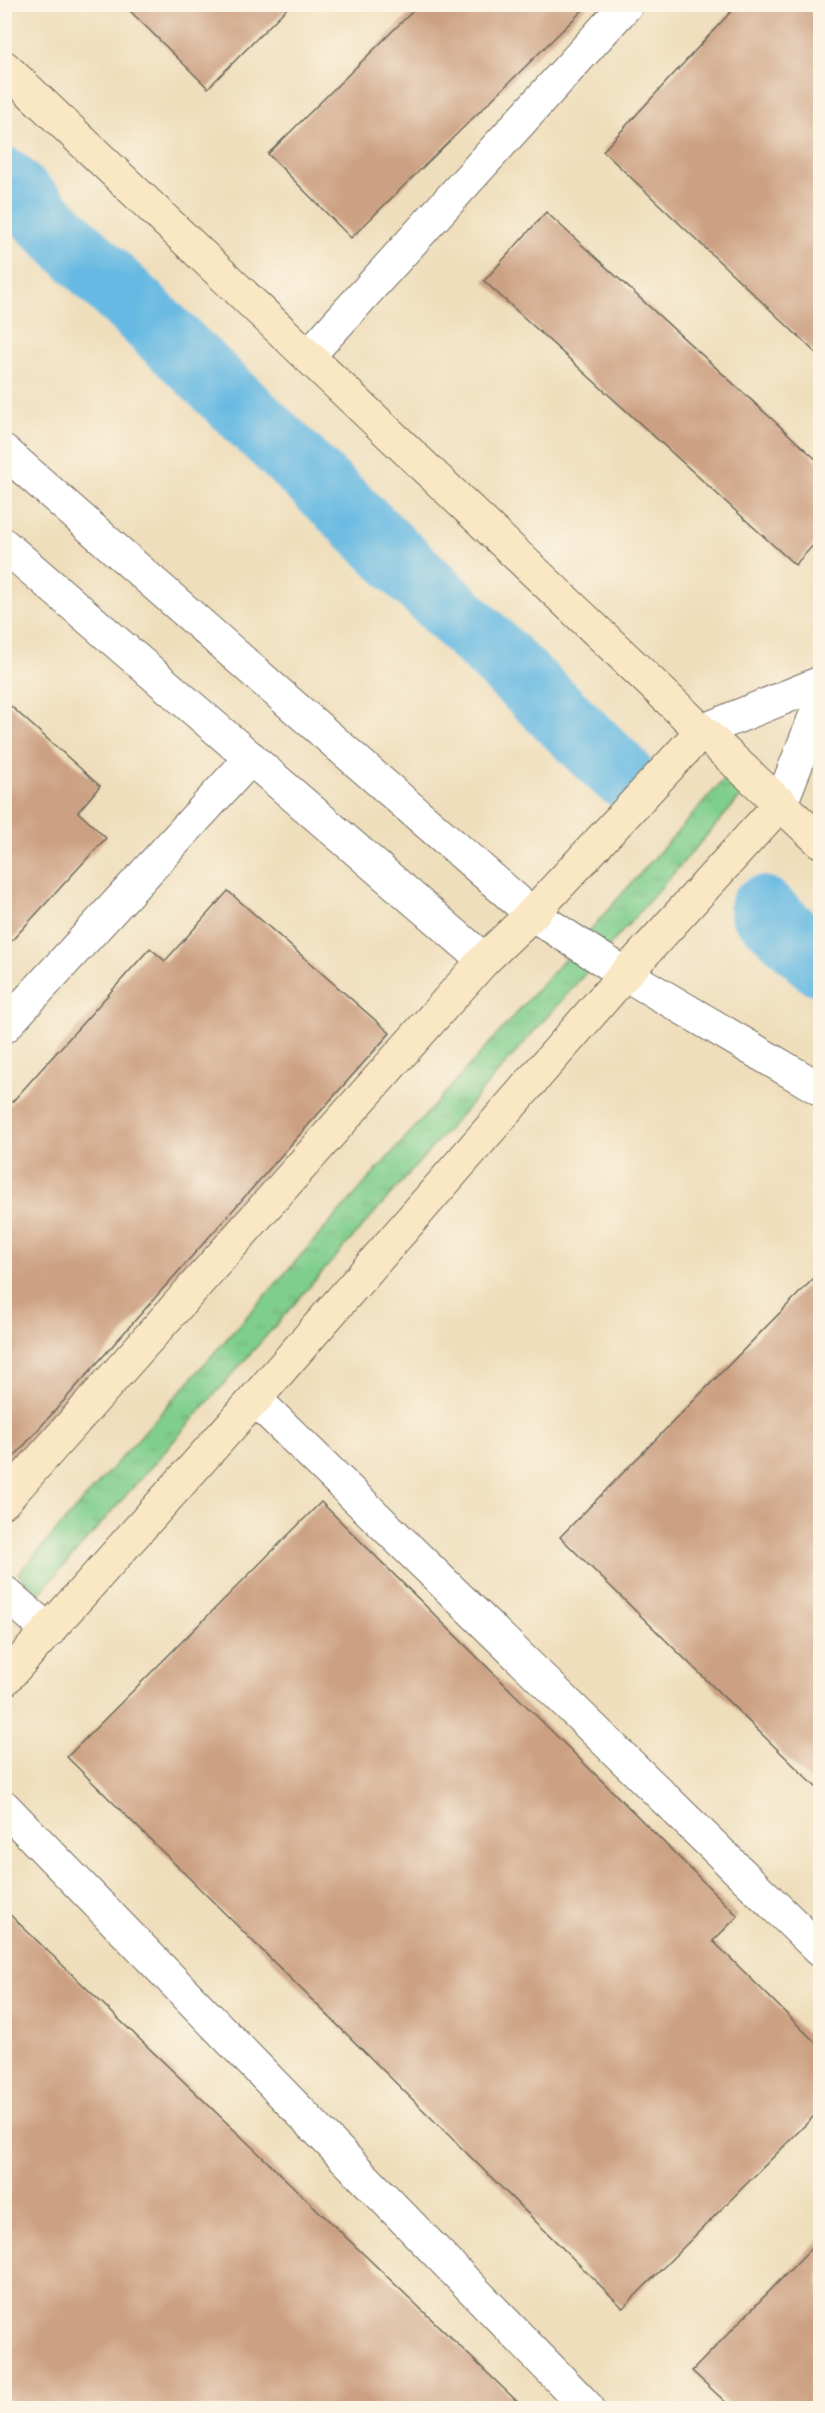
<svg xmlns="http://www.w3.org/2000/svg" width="825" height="2413" font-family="Caveat,sans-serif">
	<defs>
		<pattern id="grass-tufts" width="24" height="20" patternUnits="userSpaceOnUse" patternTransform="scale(1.5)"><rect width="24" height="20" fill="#7fce8d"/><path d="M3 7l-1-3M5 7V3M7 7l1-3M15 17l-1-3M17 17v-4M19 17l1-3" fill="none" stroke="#6eb17a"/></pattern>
	</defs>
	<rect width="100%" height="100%" fill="#fcf5e5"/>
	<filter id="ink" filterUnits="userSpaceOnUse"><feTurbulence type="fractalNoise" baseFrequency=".0167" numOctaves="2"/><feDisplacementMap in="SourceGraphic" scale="12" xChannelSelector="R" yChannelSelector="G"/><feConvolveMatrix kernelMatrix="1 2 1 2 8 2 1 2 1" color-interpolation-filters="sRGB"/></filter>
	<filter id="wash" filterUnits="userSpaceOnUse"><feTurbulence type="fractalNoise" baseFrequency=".008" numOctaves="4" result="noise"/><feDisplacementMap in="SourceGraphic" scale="24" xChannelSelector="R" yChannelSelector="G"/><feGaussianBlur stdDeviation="1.35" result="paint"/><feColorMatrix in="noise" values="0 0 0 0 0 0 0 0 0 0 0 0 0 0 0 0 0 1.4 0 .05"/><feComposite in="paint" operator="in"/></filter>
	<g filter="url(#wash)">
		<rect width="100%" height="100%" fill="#efdebc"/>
		<polygon fill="url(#grass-tufts)" stroke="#557c5c" stroke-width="1.5" points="726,777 744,793 39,1594 18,1574"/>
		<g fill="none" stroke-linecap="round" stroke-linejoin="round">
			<g stroke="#66b9e2" stroke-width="66">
				<polyline points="4,180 621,774"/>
				<polyline points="762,909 820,963"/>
			</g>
		</g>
		<g id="blocks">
			<g fill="#cca082">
				<polygon points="123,4 291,4 208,88"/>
				<polygon points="420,4 589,4 351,238 268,154"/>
				<polygon points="737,5 820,5 820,357 603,151"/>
				<polygon points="546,212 820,463 820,538 795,565 484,281"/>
				<polygon points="4,700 100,786 78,812 106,838 4,949"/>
				<polygon points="228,891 390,1033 4,1468 4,1111 150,948 165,961"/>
				<polygon points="816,1276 820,1280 820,1791 560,1537"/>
				<polygon points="321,1502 738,1916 713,1941 820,2047 820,2110 623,2308 67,1757"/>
				<polygon points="4,1909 524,2408 4,2408"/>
				<polygon points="820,2239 820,2408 732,2408 692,2371"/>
			</g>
		</g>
	</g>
	<g filter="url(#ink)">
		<use href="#blocks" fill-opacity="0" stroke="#706a5e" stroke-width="1.5"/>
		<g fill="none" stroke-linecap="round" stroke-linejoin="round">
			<g stroke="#706a5e" stroke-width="35">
				<g id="minor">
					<polyline points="309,355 627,4"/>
					<polyline points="532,914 625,974 820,1089"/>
					<polyline points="4,1027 251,758"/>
					<polyline points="255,1399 820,1950"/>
					<polyline points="4,1592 49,1631"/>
					<polyline points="4,1807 588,2408"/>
				</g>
			</g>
			<g stroke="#706a5e" stroke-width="35">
				<g id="tertiary">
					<polyline points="4,451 268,684 532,914"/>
					<polyline points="4,545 484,960"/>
					<polyline points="702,731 820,683"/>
					<polyline points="781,803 820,704"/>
				</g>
			</g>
			<g stroke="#706a5e" stroke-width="35">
				<g id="secondary">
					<polyline points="4,67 702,731 820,841"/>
					<polyline points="4,1501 484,960 532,914 702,731"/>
					<polyline points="4,1680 255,1399 625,974 781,803"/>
				</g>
			</g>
			<use href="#minor" stroke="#fff" stroke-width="33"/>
			<use href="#tertiary" stroke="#fff" stroke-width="33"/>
			<use href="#secondary" stroke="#fae7c3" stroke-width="33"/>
		</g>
	</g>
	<rect width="825" height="2413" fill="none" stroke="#fcf5e5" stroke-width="24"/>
</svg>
